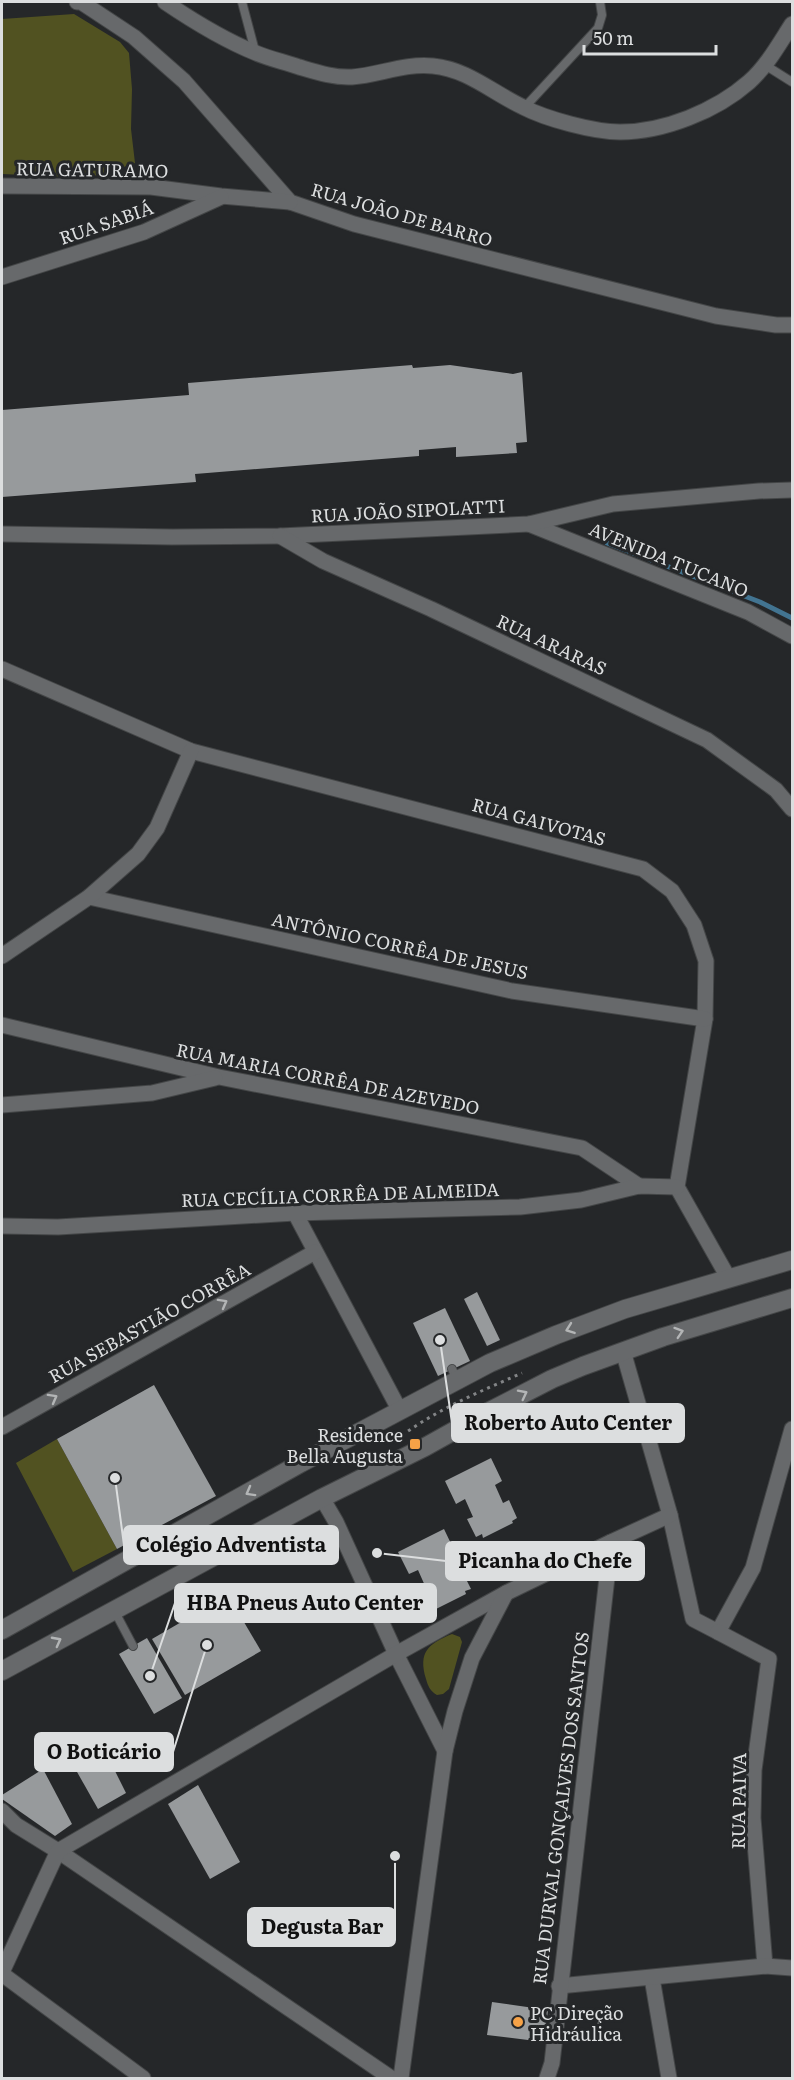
<svg xmlns="http://www.w3.org/2000/svg" width="794" height="2080" font-family="Literata,serif">
	<rect width="100%" height="100%" fill="#252729"/>
	<g fill="#515221">
		<polygon points="74,14 120,42 129,53 132,89 131,129 135,163 101,175 72,177 2,174 2,19"/>
		<polygon points="57,1439 117,1549 73,1572 16,1463"/>
		<path d="M452,1634l8,3 2,5 -13,47 -6,5 -6,1c-7,-4 -9,-9 -11,-16 -8,-27 2,-35 26,-45z"/>
	</g>
	<g fill="none" stroke-linecap="round" stroke-linejoin="round">
		<polyline stroke="#427491" stroke-width="5" points="607,543 760,602 792,618"/>
	</g>
	<g fill="#979a9c">
		<polygon points="412,365 413,368 450,365 513,374 522,372 527,442 516,443 517,453 456,457 456,447 419,450 419,456 195,474 196,482 2,497 2,410 189,395 188,383"/>
		<polygon points="477,1292 500,1340 487,1346 464,1299"/>
		<polygon points="445,1308 470,1361 438,1376 413,1323"/>
		<polygon points="154,1385 216,1496 117,1549 57,1439"/>
		<polygon points="491,1458 502,1481 495,1485 503,1503 509,1500 517,1518 512,1521 513,1523 483,1538 482,1534 476,1537 467,1519 473,1517 465,1499 456,1504 445,1481"/>
		<polygon points="444,1529 455,1552 448,1556 456,1573 462,1571 471,1589 465,1591 466,1594 436,1609 435,1605 429,1608 421,1590 426,1588 418,1570 409,1574 398,1552"/>
		<polygon points="228,1595 261,1651 185,1695 152,1639"/>
		<polygon points="147,1638 182,1698 154,1714 119,1654"/>
		<polygon points="98,1737 126,1793 98,1809 68,1756"/>
		<polygon points="43,1769 72,1824 55,1836 2,1799 2,1795"/>
		<polygon points="198,1785 240,1862 210,1879 168,1804"/>
		<polygon points="492,2002 548,2010 544,2042 487,2035"/>
	</g>
	<g fill="none" stroke-linecap="round" stroke-linejoin="round">
		<g stroke="#444647" stroke-width="10">
			<g id="lane">
				<polyline points="242,2 255,51"/>
				<polyline points="765,65 792,82"/>
				<polyline points="524,108 598,28 602,15 600,2"/>
				<polyline points="452,1369 457,1380"/>
				<polyline points="114,1610 133,1646"/>
			</g>
		</g>
		<g stroke="#444647" stroke-width="17">
			<g id="street">
				<polyline points="77,2 81,2 134,37 184,81 290,202 354,224 716,316 776,325 792,325"/>
				<path d="M165,2c28,19 59,38 91,51 14,6 29,9 43,14 17,5 35,11 53,10 27,-2 53,-14 81,-11 34,3 60,27 90,41 23,12 71,25 97,25 44,0 96,-21 129,-50 18,-16 30,-38 43,-58"/>
				<polyline points="2,186 151,187 221,196 290,202"/>
				<polyline points="2,277 144,232 221,197"/>
				<polyline points="529,524 748,612 792,636"/>
				<polyline points="2,534 172,537 280,536 529,524 613,504 759,491 792,490"/>
				<polyline points="280,536 323,561 431,609 707,740 776,790 792,809"/>
				<polyline points="2,669 191,751 643,869 672,891 694,925 706,961 705,1019 677,1187 729,1279"/>
				<polyline points="89,897 512,991 705,1019"/>
				<polyline points="2,956 89,897 138,854 157,828 191,751"/>
				<polyline points="2,1025 219,1077 582,1148 639,1186"/>
				<polyline points="2,1105 152,1093 215,1078"/>
				<polyline points="295,1213 400,1411"/>
				<polyline points="2,1226 58,1227 295,1213 520,1207 581,1200 639,1186 677,1187"/>
				<polyline points="623,1351 670,1515 693,1619 718,1632 753,1568 792,1429"/>
				<polyline points="2,1427 315,1252"/>
				<polyline points="322,1498 336,1522 396,1654 445,1751"/>
				<polyline points="718,1632 769,1659 754,1770 753,1818 765,1966"/>
				<polyline points="2,1811 16,1825 58,1851 391,2078"/>
				<polyline points="2,1972 58,1851 396,1654 506,1593 611,1542 670,1515"/>
				<polyline points="2,1974 143,2078"/>
				<polyline points="652,1978 669,2078"/>
				<polyline points="559,1986 765,1966 792,1968"/>
				<polyline points="401,2078 445,1751 455,1711 472,1658 506,1593"/>
				<polyline points="547,2078 552,2063 611,1542"/>
			</g>
		</g>
		<g stroke="#444647" stroke-width="20">
			<g id="secondary">
				<polyline points="2,1630 301,1463 490,1363 556,1335 625,1309 792,1260"/>
				<polyline points="2,1671 322,1498 425,1447 486,1413 552,1379 583,1366 663,1337 792,1298"/>
			</g>
		</g>
		<path stroke="#838587" stroke-width="3" stroke-dasharray="3 4.5" stroke-linecap="butt" d="M396,1440c37,-29 83,-48 126,-67"/>
		<use href="#lane" stroke="#67696b" stroke-width="8"/>
		<use href="#street" stroke="#67696b" stroke-width="15"/>
		<use href="#secondary" stroke="#67696b" stroke-width="18"/>
	</g>
	<defs><path id="oneway-chevron" d="M-2-3.5L2.5 0L-2 3.5" fill="none" stroke-width="1.6" stroke-linecap="round" stroke-linejoin="round" transform="scale(1.5)"/></defs>
	<g stroke="#b3b5b6">
		<use href="#oneway-chevron" transform="translate(223 1303) rotate(-29)"/>
		<use href="#oneway-chevron" transform="translate(570 1329) rotate(160)"/>
		<use href="#oneway-chevron" transform="translate(679 1332) rotate(-18)"/>
		<use href="#oneway-chevron" transform="translate(523 1394) rotate(-27)"/>
		<use href="#oneway-chevron" transform="translate(53 1398) rotate(-29)"/>
		<use href="#oneway-chevron" transform="translate(250 1492) rotate(151)"/>
		<use href="#oneway-chevron" transform="translate(57 1641) rotate(-28)"/>
	</g>
	<g fill="#f6a247" stroke="#252729" stroke-width="2">
		<rect x="409" y="1438" width="12" height="12" rx="3"/>
		<circle cx="518" cy="2022" r="6"/>
	</g>
	<g text-anchor="middle" dominant-baseline="central" stroke-width="6" stroke-linejoin="round" paint-order="stroke">
		<g font-size="18" fill="#dcdedf" stroke="#252729">
			<text transform="translate(92 169) rotate(1)">RUA GATURAMO</text>
			<text transform="translate(402 214) rotate(16)">RUA JOÃO DE BARRO</text>
			<text transform="translate(106 222) rotate(-19)">RUA SABIÁ</text>
			<text transform="translate(408 510) rotate(-3)">RUA JOÃO SIPOLATTI</text>
			<text transform="translate(669 559) rotate(22)">AVENIDA TUCANO</text>
			<text transform="translate(552 644) rotate(25)">RUA ARARAS</text>
			<text transform="translate(539 821) rotate(15)">RUA GAIVOTAS</text>
			<text transform="translate(400 945) rotate(12)">ANTÔNIO CORRÊA DE JESUS</text>
			<text transform="translate(328 1078) rotate(11)">RUA MARIA CORRÊA DE AZEVEDO</text>
			<text transform="translate(340 1194) rotate(-2)">RUA CECÍLIA CORRÊA DE ALMEIDA</text>
			<text transform="translate(149 1322) rotate(-29)">RUA SEBASTIÃO CORRÊA</text>
			<text transform="translate(738 1801) rotate(-89)">RUA PAIVA</text>
			<text transform="translate(560 1808) rotate(-83)">RUA DURVAL GONÇALVES DOS SANTOS</text>
		</g>
		<g font-size="18" fill="#dcdedf" stroke="#252729" text-anchor="end">
			<text x="403" y="1434">Residence<tspan x="403" dy="21">Bella Augusta</tspan></text>
			<text x="530" y="2012" text-anchor="start">PC Direção<tspan x="530" dy="21">Hidráulica</tspan></text>
		</g>
	</g>
	<path fill="none" stroke="#dcdedf" stroke-width="2" d="M440 1340L452 1423M115 1478L124 1545M377 1553L446 1561M150 1676L175 1603M207 1645L173 1752M395 1856L395 1927"/>
	<g fill="#dcdedf" stroke="#252729" stroke-width="2">
		<circle cx="440" cy="1340" r="6"/>
		<circle cx="115" cy="1478" r="6"/>
		<circle cx="377" cy="1553" r="6"/>
		<circle cx="150" cy="1676" r="6"/>
		<circle cx="207" cy="1645" r="6"/>
		<circle cx="395" cy="1856" r="6"/>
	</g>
	<g fill="#dcdedf" stroke="#dcdedf" stroke-width="2">
		<rect x="452" y="1404" width="232" height="38" rx="6"/>
		<rect x="124" y="1526" width="214" height="38" rx="6"/>
		<rect x="446" y="1542" width="198" height="38" rx="6"/>
		<rect x="175" y="1584" width="261" height="38" rx="6"/>
		<rect x="35" y="1733" width="138" height="38" rx="6"/>
		<rect x="248" y="1908" width="147" height="38" rx="6"/>
	</g>
	<g font-size="20" text-anchor="middle" font-weight="bold" fill="#111">
		<text x="568" y="1430">Roberto Auto Center</text>
		<text x="231" y="1552">Colégio Adventista</text>
		<text x="545" y="1568">Picanha do Chefe</text>
		<text x="305" y="1610">HBA Pneus Auto Center</text>
		<text x="104" y="1759">O Boticário</text>
		<text x="322" y="1934">Degusta Bar</text>
	</g>
	<rect width="794" height="2080" fill="none" stroke="#dcdedf" stroke-width="6"/>
	<path d="M584 45v9h132v-9" fill="none" stroke="#dcdedf" stroke-width="3"/>
	<text x="593" y="45" font-size="18" fill="#dcdedf" stroke="#252729" stroke-width="4.5" paint-order="stroke">50 m</text>
</svg>
